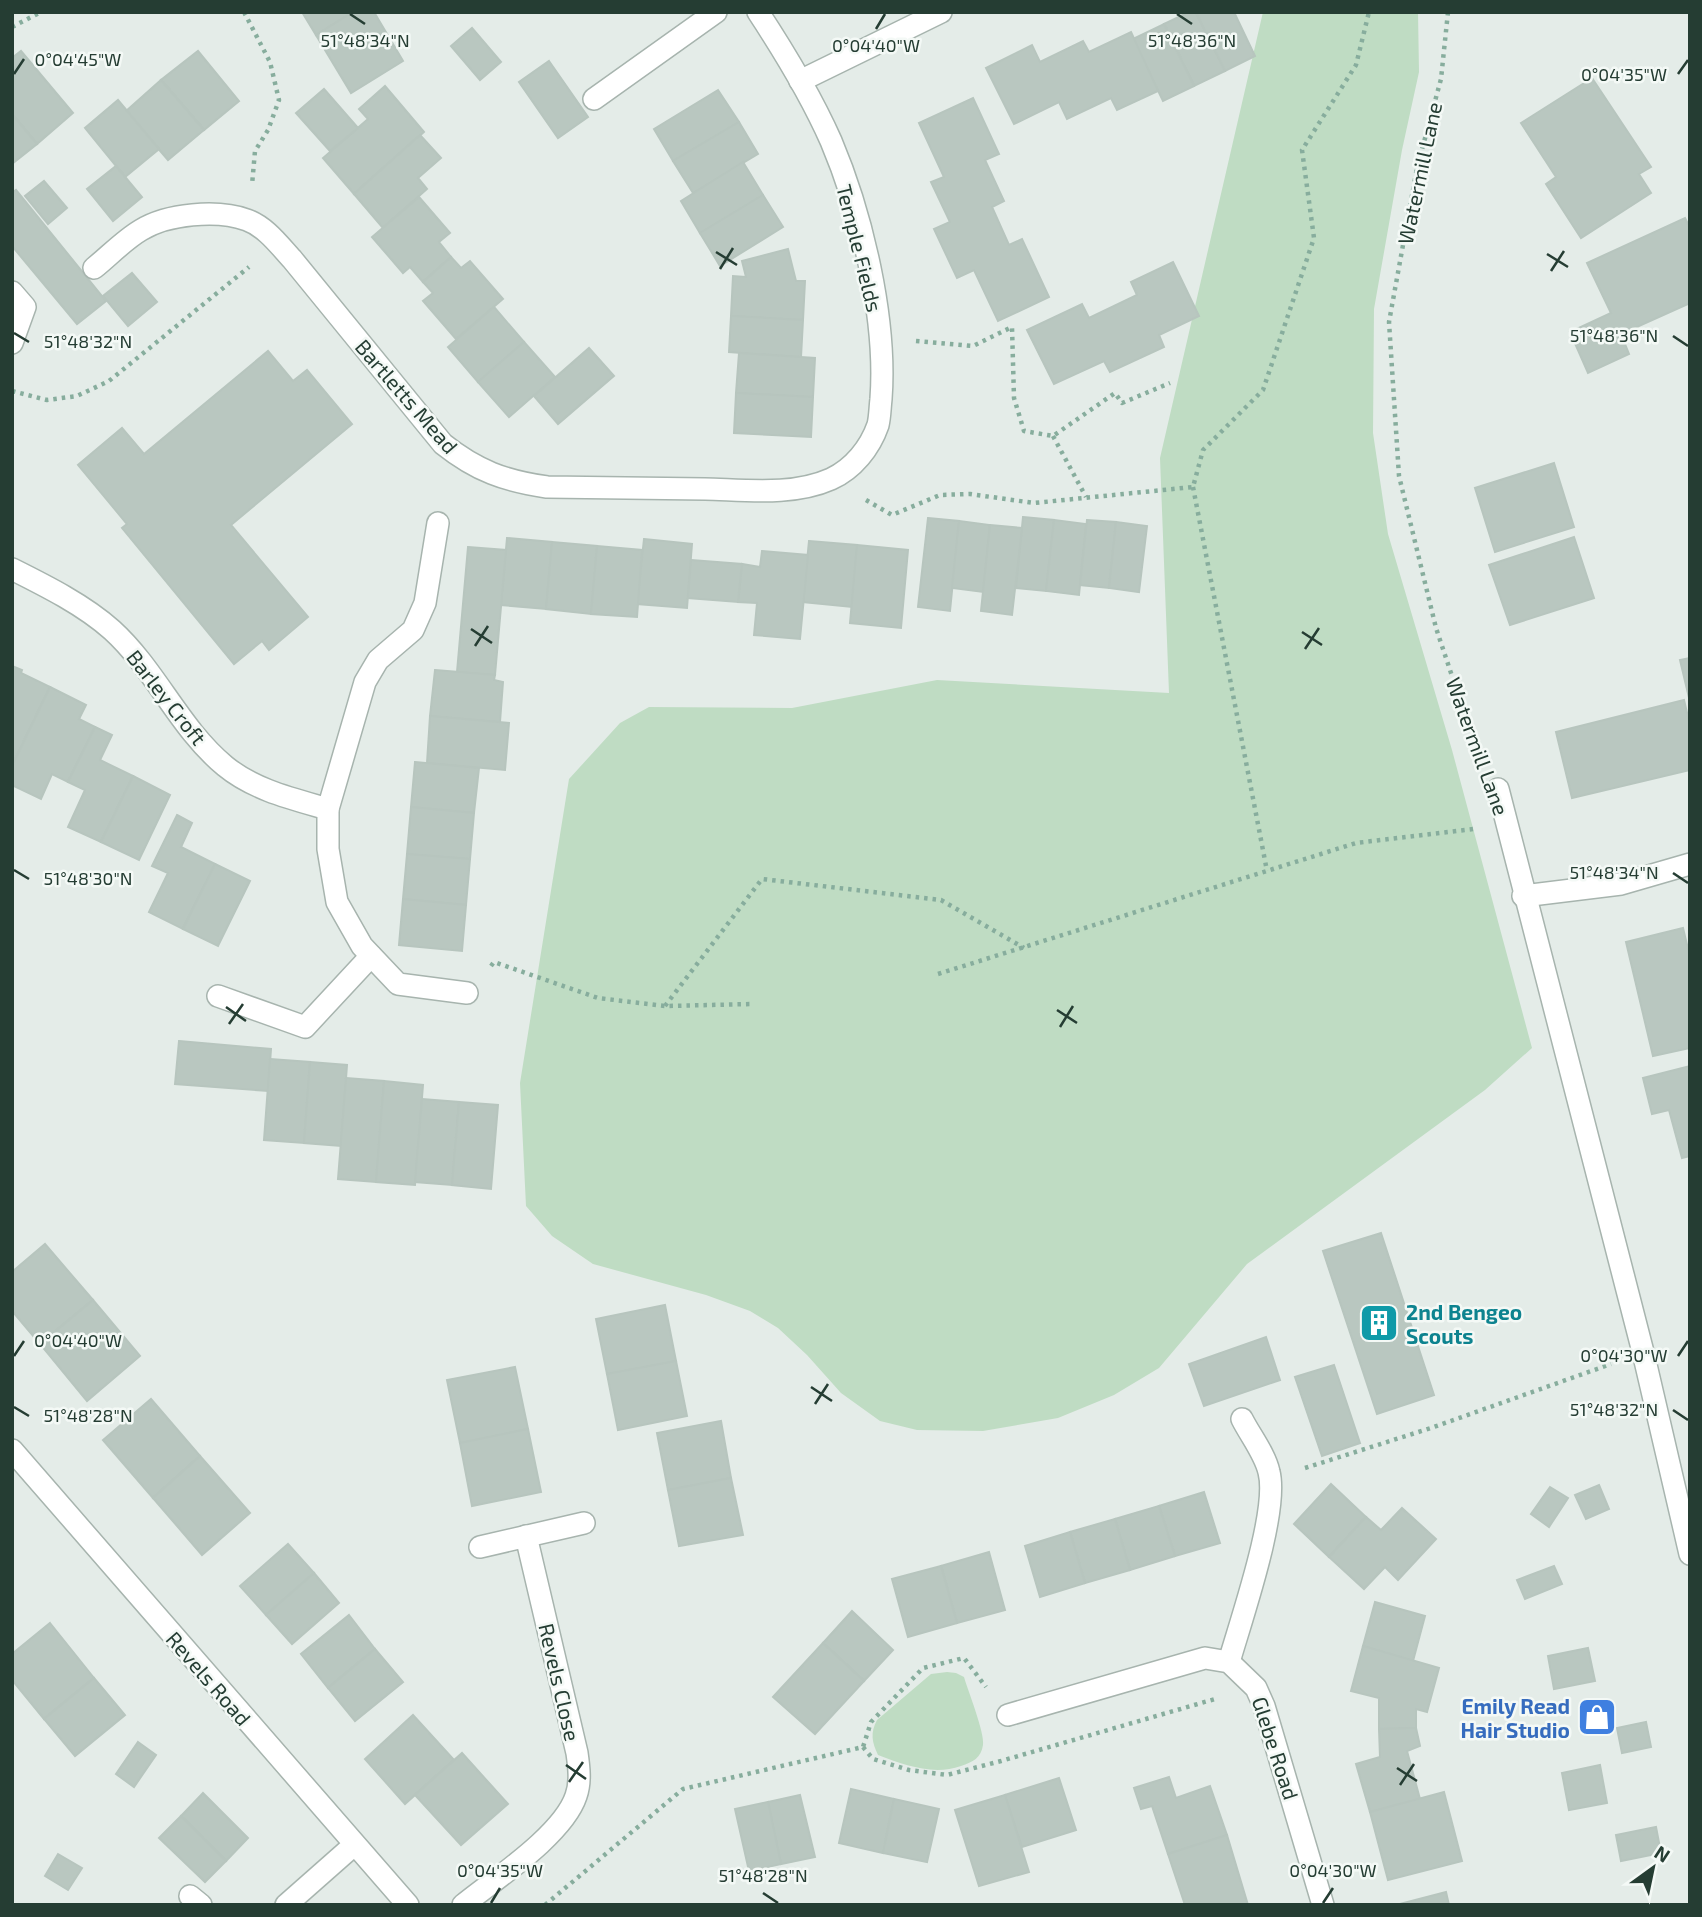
<svg xmlns="http://www.w3.org/2000/svg" width="1702" height="1917" font-family="'Exo 2',sans-serif">
	<rect width="100%" height="100%" fill="#e4ece8"/>
	<g fill="#bfdcc3">
		<polygon points="1263,12 1418,12 1419,72 1402,150 1374,309 1373,433 1388,534 1452,750 1532,1048 1485,1090 1247,1264 1159,1368 1114,1395 1058,1418 983,1431 917,1430 880,1421 841,1393 807,1355 778,1328 750,1311 706,1295 593,1264 552,1236 526,1206 520,1083 569,779 620,723 649,707 792,708 937,680 1169,693 1160,458"/>
		<path d="M947,1672l9,1 8,4c4,14 21,56 19,68 -2,13 -10,17 -22,21 -28,10 -56,-1 -83,-11 -6,-13 -8,-22 -1,-35l54,-46z"/>
	</g>
	<g fill="#b9c7c0" stroke="#b7c5be" stroke-width="2">
		<polygon points="302,12 353,12 316,35"/>
		<polygon points="353,12 374,12 403,61 351,93 316,35"/>
		<polygon points="1189,12 1196,12 1225,71 1194,86 1164,24"/>
		<polygon points="1196,12 1234,12 1255,56 1225,71"/>
		<polygon points="1164,24 1194,86 1163,101 1133,39"/>
		<polygon points="472,28 501,62 480,80 451,46"/>
		<polygon points="1131,32 1158,91 1117,110 1111,98 1067,119 1059,102 1014,124 986,68 1032,45 1040,62 1083,41 1089,52"/>
		<polygon points="21,51 73,113 37,144 12,114 12,58"/>
		<polygon points="198,51 239,101 204,130 161,80"/>
		<polygon points="549,61 588,117 558,138 519,82"/>
		<polygon points="1592,78 1651,167 1639,174 1651,193 1581,238 1546,184 1556,177 1521,123"/>
		<polygon points="161,80 204,130 168,160 126,111"/>
		<polygon points="385,86 424,132 354,194 323,158 368,119 359,109"/>
		<polygon points="324,89 358,128 330,151 296,113"/>
		<polygon points="718,90 739,122 673,161 654,129"/>
		<polygon points="973,98 999,154 985,160 1004,201 992,207 1009,245 1022,239 1049,297 998,321 974,270 957,278 934,229 950,222 931,182 944,177 919,123"/>
		<polygon points="118,100 159,149 125,177 85,128"/>
		<polygon points="12,114 37,144 12,164"/>
		<polygon points="739,122 758,154 693,193 673,161"/>
		<polygon points="420,135 441,158 418,178 427,189 383,228 354,194"/>
		<polygon points="743,162 763,195 700,233 681,201"/>
		<polygon points="116,166 142,197 113,221 87,189"/>
		<polygon points="44,181 67,208 48,224 25,196"/>
		<polygon points="16,190 106,301 77,324 12,246 12,193"/>
		<polygon points="763,195 783,227 720,266 700,233"/>
		<polygon points="419,197 450,233 439,242 451,257 423,282 410,267 403,273 372,237"/>
		<polygon points="1685,218 1690,228 1690,303 1621,334 1629,354 1588,373 1570,332 1611,313 1587,263"/>
		<polygon points="788,249 796,281 805,281 803,320 731,316 733,276 746,277 742,261"/>
		<polygon points="451,257 461,268 470,261 503,299 456,339 423,301 433,293 423,282"/>
		<polygon points="1173,262 1199,316 1159,335 1164,347 1110,372 1104,361 1054,384 1027,330 1082,304 1089,318 1137,295 1131,282"/>
		<polygon points="132,273 157,302 128,326 103,296"/>
		<polygon points="494,307 524,342 478,382 448,347"/>
		<polygon points="731,316 803,320 801,357 729,352"/>
		<polygon points="524,342 555,377 509,417 478,382"/>
		<polygon points="589,348 614,376 558,424 534,396"/>
		<polygon points="268,351 293,381 307,370 352,424 231,525 308,617 269,650 262,641 234,664 122,528 127,524 78,465 122,428 144,454"/>
		<polygon points="739,353 815,358 813,397 736,393"/>
		<polygon points="736,393 813,397 811,437 734,433"/>
		<polygon points="1554,463 1574,527 1495,552 1475,488"/>
		<polygon points="1023,517 1054,520 1046,591 1016,588"/>
		<polygon points="928,518 959,521 950,611 918,607"/>
		<polygon points="1054,520 1086,524 1079,595 1046,591"/>
		<polygon points="1087,520 1116,522 1109,588 1080,585"/>
		<polygon points="959,521 990,525 983,592 952,588"/>
		<polygon points="1116,522 1147,526 1139,592 1109,588"/>
		<polygon points="990,525 1022,528 1012,615 981,611"/>
		<polygon points="1574,537 1594,598 1510,625 1489,565"/>
		<polygon points="507,538 552,542 546,609 501,605"/>
		<polygon points="644,539 692,544 687,608 637,604"/>
		<polygon points="809,541 857,545 852,607 803,602"/>
		<polygon points="552,542 597,546 591,614 546,609"/>
		<polygon points="857,545 908,550 901,628 850,623"/>
		<polygon points="597,546 642,550 637,617 591,614"/>
		<polygon points="468,547 506,550 495,675 457,672"/>
		<polygon points="762,551 808,555 800,639 754,635 757,603 738,602 742,564 760,567"/>
		<polygon points="691,560 742,564 738,602 688,598"/>
		<polygon points="1690,658 1690,702 1680,660"/>
		<polygon points="12,666 22,670 21,673 50,687 12,766"/>
		<polygon points="435,670 495,675 494,680 503,682 500,722 430,716"/>
		<polygon points="50,687 86,705 79,719 95,727 68,782 52,774 41,799 12,785 12,766"/>
		<polygon points="1684,700 1690,725 1690,770 1572,798 1556,732"/>
		<polygon points="430,716 509,723 505,770 427,763"/>
		<polygon points="95,727 112,735 100,760 133,776 101,842 68,827 85,790 68,782"/>
		<polygon points="415,762 479,768 474,813 411,807"/>
		<polygon points="133,776 170,795 139,860 101,842"/>
		<polygon points="411,807 474,813 470,859 407,854"/>
		<polygon points="177,815 192,823 181,847 215,864 183,929 149,912 168,873 152,866"/>
		<polygon points="407,854 470,859 466,905 403,899"/>
		<polygon points="215,864 250,881 218,946 183,929"/>
		<polygon points="403,899 466,905 462,951 399,945"/>
		<polygon points="1683,928 1690,957 1690,1048 1653,1056 1626,942"/>
		<polygon points="179,1041 271,1049 268,1091 175,1084"/>
		<polygon points="270,1059 310,1062 304,1143 264,1140"/>
		<polygon points="310,1062 347,1065 341,1146 304,1143"/>
		<polygon points="1690,1066 1690,1156 1682,1158 1669,1110 1652,1114 1643,1078"/>
		<polygon points="346,1078 384,1081 376,1182 338,1179"/>
		<polygon points="384,1081 423,1085 415,1185 376,1182"/>
		<polygon points="422,1099 459,1102 452,1185 415,1182"/>
		<polygon points="459,1102 498,1105 491,1189 452,1185"/>
		<polygon points="1381,1233 1434,1395 1377,1414 1323,1251"/>
		<polygon points="45,1244 93,1300 40,1344 12,1311 12,1272"/>
		<polygon points="93,1300 140,1356 87,1401 40,1344"/>
		<polygon points="665,1305 676,1361 607,1374 596,1319"/>
		<polygon points="1266,1337 1280,1380 1204,1406 1189,1364"/>
		<polygon points="676,1361 687,1416 618,1430 607,1374"/>
		<polygon points="1334,1365 1360,1443 1322,1456 1295,1377"/>
		<polygon points="515,1367 528,1429 460,1443 447,1380"/>
		<polygon points="151,1399 200,1456 153,1498 103,1440"/>
		<polygon points="721,1421 731,1478 668,1490 657,1433"/>
		<polygon points="528,1429 541,1492 472,1506 460,1443"/>
		<polygon points="200,1456 250,1513 202,1555 153,1498"/>
		<polygon points="731,1478 743,1535 679,1546 668,1490"/>
		<polygon points="1331,1484 1366,1517 1329,1557 1294,1524"/>
		<polygon points="1599,1485 1609,1509 1586,1519 1575,1495"/>
		<polygon points="1550,1487 1568,1498 1549,1527 1531,1514"/>
		<polygon points="1204,1492 1220,1543 1175,1556 1159,1506"/>
		<polygon points="1159,1506 1175,1556 1130,1570 1115,1519"/>
		<polygon points="1402,1508 1436,1539 1398,1580 1385,1567 1364,1589 1329,1557 1366,1517 1381,1530"/>
		<polygon points="1115,1519 1130,1570 1085,1583 1070,1532"/>
		<polygon points="1070,1532 1085,1583 1040,1597 1025,1546"/>
		<polygon points="288,1544 314,1573 266,1615 240,1586"/>
		<polygon points="989,1552 1005,1610 957,1623 941,1566"/>
		<polygon points="941,1566 957,1623 908,1637 892,1579"/>
		<polygon points="1554,1566 1562,1584 1525,1599 1517,1580"/>
		<polygon points="314,1573 339,1603 292,1644 266,1615"/>
		<polygon points="1375,1602 1425,1616 1413,1661 1363,1646"/>
		<polygon points="852,1611 893,1650 864,1681 823,1643"/>
		<polygon points="349,1615 375,1649 328,1688 301,1654"/>
		<polygon points="50,1623 94,1678 44,1719 12,1680 12,1654"/>
		<polygon points="823,1643 864,1681 815,1734 773,1697"/>
		<polygon points="1363,1646 1439,1668 1427,1712 1416,1709 1416,1728 1379,1729 1379,1698 1351,1691"/>
		<polygon points="1588,1648 1595,1681 1554,1689 1548,1656"/>
		<polygon points="375,1649 403,1682 355,1721 328,1688"/>
		<polygon points="94,1678 125,1715 75,1756 44,1719"/>
		<polygon points="413,1715 454,1760 405,1804 365,1759"/>
		<polygon points="1646,1722 1651,1747 1622,1753 1617,1728"/>
		<polygon points="1416,1728 1420,1746 1407,1751 1420,1799 1370,1812 1356,1764 1380,1757 1379,1729"/>
		<polygon points="138,1742 156,1755 134,1787 116,1774"/>
		<polygon points="462,1753 508,1804 461,1845 415,1795"/>
		<polygon points="1600,1765 1607,1803 1569,1810 1562,1773"/>
		<polygon points="1169,1777 1176,1798 1210,1786 1227,1835 1168,1854 1152,1806 1141,1809 1134,1788"/>
		<polygon points="1059,1778 1076,1830 1022,1847 1005,1795"/>
		<polygon points="851,1789 894,1799 883,1853 839,1843"/>
		<polygon points="1444,1792 1462,1861 1388,1880 1370,1812"/>
		<polygon points="203,1793 248,1838 226,1861 181,1816"/>
		<polygon points="800,1795 815,1857 781,1864 768,1802"/>
		<polygon points="1005,1795 1029,1872 979,1886 955,1810"/>
		<polygon points="894,1799 939,1809 927,1862 883,1853"/>
		<polygon points="768,1802 781,1864 749,1871 735,1809"/>
		<polygon points="181,1816 226,1861 205,1882 159,1838"/>
		<polygon points="1656,1827 1661,1853 1621,1861 1616,1835"/>
		<polygon points="1227,1835 1248,1905 1185,1905 1168,1854"/>
		<polygon points="58,1854 82,1868 68,1890 45,1876"/>
		<polygon points="1446,1892 1449,1905 1396,1905"/>
	</g>
	<g fill="none" stroke-linecap="round" stroke-linejoin="round">
		<g stroke="#a7b4ae" stroke-width="24">
			<g id="minor">
				<polyline points="800,81 941,12"/>
				<polyline points="594,99 716,12"/>
				<path d="M94,268c15,-12 30,-28 47,-38 26,-16 76,-21 106,-10 19,7 32,25 45,39l151,185c34,27 62,37 104,43 53,1 106,1 158,2 41,1 88,7 126,-10 22,-10 39,-31 47,-54 2,-8 2,-18 3,-26 6,-80 -19,-185 -50,-258 -20,-45 -46,-88 -73,-129"/>
				<polyline points="12,292 25,307 12,343"/>
				<polyline points="438,523 425,603 413,630 378,660 365,682 328,809 328,849 337,902 362,946 398,984 467,993"/>
				<path d="M12,569c34,17 72,36 100,61 44,40 67,98 113,136 29,24 68,33 103,43"/>
				<polyline points="1498,789 1643,1352 1690,1554"/>
				<polyline points="1523,896 1621,884 1690,864"/>
				<polyline points="218,996 305,1027 371,956"/>
				<polyline points="12,1450 408,1905"/>
				<polyline points="480,1547 584,1523"/>
				<path d="M1229,1662c12,-42 50,-151 40,-190 -4,-18 -19,-37 -27,-53"/>
				<polyline points="1008,1715 1205,1658 1229,1662 1256,1688 1264,1706 1323,1905"/>
				<polyline points="190,1896 201,1905"/>
				<polyline points="286,1905 354,1845"/>
				<path d="M463,1905c32,-26 100,-70 113,-109 5,-14 3,-29 1,-43l-51,-217"/>
			</g>
		</g>
		<g stroke="#87ad9d" stroke-width="4.5" stroke-dasharray="3.5 5" stroke-linecap="butt">
			<polyline points="244,12 270,62 279,100 268,130 255,151 252,185"/>
			<polyline points="1448,12 1441,79 1417,168 1389,322 1399,476 1436,628 1480,760"/>
			<polyline points="12,27 41,12"/>
			<polyline points="916,341 973,346 1012,327 1014,398 1024,431 1053,436 1115,393 1122,403 1170,383"/>
			<polyline points="12,391 47,400 77,396 109,381 249,267"/>
			<polyline points="1053,436 1086,497"/>
			<polyline points="1193,487 1267,871"/>
			<polyline points="866,500 892,515 940,495 970,494 1034,503 1193,487 1203,450 1263,390 1314,238 1302,150 1356,65 1369,12"/>
			<polyline points="491,966 494,962 598,998 665,1006 754,1004"/>
			<polyline points="938,974 1356,843 1473,829"/>
			<polyline points="665,1006 762,879 941,900 1024,948"/>
			<polyline points="1305,1468 1431,1428 1611,1364"/>
			<polyline points="863,1747 873,1759 909,1770 947,1775 1001,1761 1215,1699"/>
			<polyline points="545,1905 683,1789 863,1747 871,1722 923,1668 964,1658 986,1687"/>
		</g>
		<use href="#minor" stroke="#fff" stroke-width="21"/>
	</g>
	<path fill="none" stroke="#253d33" stroke-width="2.5" d="M350,14l15,10M1177,14l15,10M876,29l9,-15M14,74l10,-15M1678,74l10,-14M716,252l21,13M1547,254l21,13M720,269l13,-21M1551,271l13,-20M14,333l15,9M1673,336l15,10M471,629l21,14M1302,632l20,13M475,646l13,-20M1305,649l14,-21M14,870l15,9M1673,873l15,10M226,1007l20,14M1057,1010l20,13M229,1024l14,-20M1060,1027l13,-21M14,1356l10,-15M1678,1356l10,-15M811,1387l21,14M815,1404l13,-20M14,1407l15,9M1673,1410l15,10M566,1765l20,14M1397,1768l20,13M569,1782l14,-20M1400,1785l14,-21M763,1893l15,10M491,1903l9,-15M1323,1903l10,-15"/>
	<defs>
		<g id="building-square" transform="scale(2.0125)"><rect x="-9" y="-9" width="18" height="18" rx="4" fill="#0f9aa8" stroke="#f4f9f6"/><path d="M-4-6H4V6H1V3H-1V6H-4ZM-2.5-4.3h1.7v1.8h-1.7ZM.8-4.3h1.7v1.8H.8ZM-2.5-1h1.7V.8h-1.7ZM.8-1h1.7V.8H.8Z" fill="#fff"/></g>
		<g id="shop-square" transform="scale(2.0125)"><rect x="-9" y="-9" width="18" height="18" rx="4" fill="#3f7fe0" stroke="#f4f9f6"/><path d="M-5-2.5h2.3a2.7 3.5 0 0 1 5.4 0H5L5.5 6h-11ZM-1.5-2.5h3a1.5 2.3 0 0 0-3 0Z" fill="#fff"/></g>
	</defs>
	<g fill-rule="evenodd">
		<use href="#building-square" x="1379" y="1323"/>
		<use href="#shop-square" x="1597" y="1717"/>
	</g>
	<g text-anchor="middle" dominant-baseline="central" stroke-width="5" stroke-linejoin="round" paint-order="stroke">
		<g font-size="21" fill="#253d33" stroke="#f4f9f6">
			<text transform="translate(1419 173) rotate(-78)">Watermill Lane</text>
			<text transform="translate(860 248) rotate(76)">Temple Fields</text>
			<text transform="translate(407 396) rotate(49)">Bartletts Mead</text>
			<text transform="translate(167 697) rotate(52)">Barley Croft</text>
			<text transform="translate(1478 746) rotate(70)">Watermill Lane</text>
			<text transform="translate(209 1678) rotate(49)">Revels Road</text>
			<text transform="translate(560 1682) rotate(77)">Revels Close</text>
			<text transform="translate(1276 1748) rotate(72)">Glebe Road</text>
		</g>
		<g font-size="21" font-weight="bold" fill="#0d838f" stroke="#f4f9f6" text-anchor="start">
			<text x="1406" y="1311">2nd Bengeo<tspan x="1406" dy="24">Scouts</tspan></text>
		</g>
		<g font-size="21" font-weight="bold" fill="#366cbe" stroke="#f4f9f6" text-anchor="end">
			<text x="1570" y="1705">Emily Read<tspan x="1570" dy="24">Hair Studio</tspan></text>
		</g>
	</g>
	<g font-size="18" text-anchor="middle" fill="#253d33" stroke="#f4f9f6" stroke-width="5" stroke-linejoin="round" paint-order="stroke">
		<text x="365" y="47">51°48'34"N</text>
		<text x="1192" y="47">51°48'36"N</text>
		<text x="876" y="52">0°04'40"W</text>
		<text x="78" y="66">0°04'45"W</text>
		<text x="1624" y="81">0°04'35"W</text>
		<text x="1614" y="342">51°48'36"N</text>
		<text x="88" y="348">51°48'32"N</text>
		<text x="1614" y="879">51°48'34"N</text>
		<text x="88" y="885">51°48'30"N</text>
		<text x="78" y="1347">0°04'40"W</text>
		<text x="1624" y="1362">0°04'30"W</text>
		<text x="1614" y="1416">51°48'32"N</text>
		<text x="88" y="1422">51°48'28"N</text>
		<text x="500" y="1877">0°04'35"W</text>
		<text x="1333" y="1877">0°04'30"W</text>
		<text x="763" y="1882">51°48'28"N</text>
	</g>
	<rect width="1702" height="1917" fill="none" stroke="#253d33" stroke-width="28"/>
	<g transform="translate(1653 1868) rotate(33)" stroke="#f4f9f6" stroke-width="5" paint-order="stroke">
	<path d="M0-5L12 26L0 18L-12 26Z" fill="#253d33"/>
	<text y="-10" font-size="19" font-weight="bold" text-anchor="middle" fill="#253d33">N</text>
	</g>
</svg>
